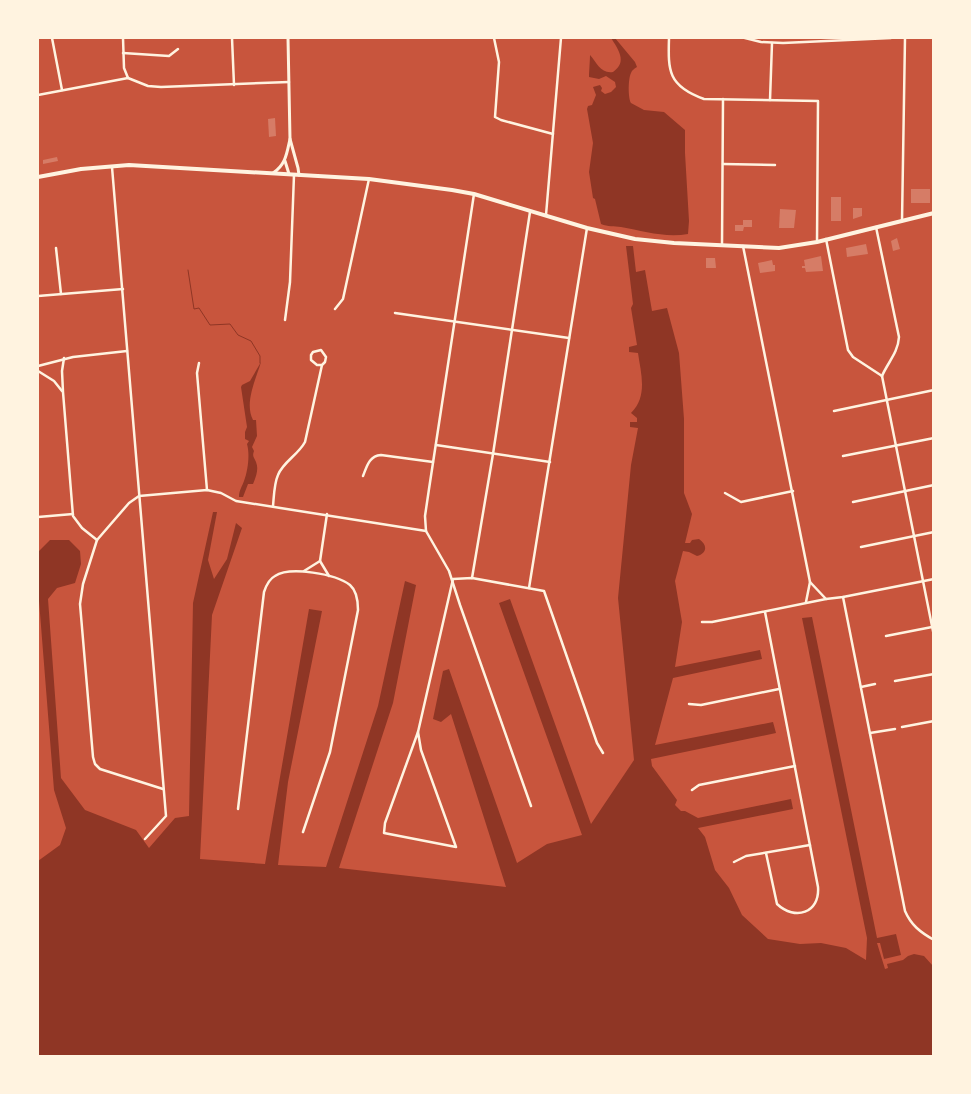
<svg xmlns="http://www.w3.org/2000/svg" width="971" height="1094" font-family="Lato,sans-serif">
	<rect width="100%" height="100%" fill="#c8553d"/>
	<g fill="#8f3625">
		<path d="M611,38h4l20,24 2,5c-3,2 -5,3 -6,6 -3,6 -3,25 0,30l13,7 20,2 21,18v23l4,68 -1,13c-23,4 -45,-3 -67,-7 -7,-1 -13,0 -20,-3l-6,-25 -2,-1 -4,-26 4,-29 -6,-34 1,-3 4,-1 4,-10 -3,-8 7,-2 2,3 -1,3 4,3 6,-2 5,-5 -1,-5 -9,-6 -7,3 -10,-2c0,-4 1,-17 1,-22 7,8 11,19 23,17 15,-10 5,-23 -2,-34z"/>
		<path d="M626,246h7l3,26 9,-2 7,41 15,-3 12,45 5,66v74l8,21 -7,29h5l2,-3 7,-1c9,6 8,14 -2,17l-8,-4 -6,-1 -8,30 7,41 -7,45 85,-17 2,9 -89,19 -18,67 118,-23 3,11 -125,26 1,7 25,34 -2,5 6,6h4l13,7 93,-19 2,10 -95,19 7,9 10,33 14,18 13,27 26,24 32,5 21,-1 25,5 20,12 1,-22 -65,-320 10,-1 65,321 19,-4 5,21 -17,4 -4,-16h-3l8,26 3,-1 -1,-4 16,-4 5,-4 6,-2 10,2 9,10v90h-895v-195l22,-16 6,-17 -12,-38 -16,-202v-36l12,-12h19l11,11 1,13 -6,19 -18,5 -9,11 13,179 24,32 51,20 13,18 26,-30 14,-2 4,-213 20,-91h4l-9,48 6,19 13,-20 9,-36 6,5 -30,87 -12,244 65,5 44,-255 13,2 -34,171 -10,83 48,2 52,-161 27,-125 11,4 -23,118 -54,165 167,19 -55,-173 -10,8 -8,-3 10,-48 6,-2 68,194 30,-19 35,-9 -83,-232 11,-4 81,225 43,-64 -16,-162 13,-133 7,-37 -8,-1v-5h7v-4l-6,-5c17,-17 10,-39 7,-60l-9,-1v-5l8,-2 -6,-37 2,-4z"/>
		<path d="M261,362c-5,17 -17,41 -8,58h3l1,16 -5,11 2,4c-2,6 0,6 2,11 3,7 0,15 -3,22h-5l-5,13h-4c0,-7 3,-10 5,-16 4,-10 6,-27 3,-37l2,-3 -4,-2v-7l2,-5 -6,-40 1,-2 8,-4z"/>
	</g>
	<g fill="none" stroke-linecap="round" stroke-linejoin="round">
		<polyline stroke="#8f3625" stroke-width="1" points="188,270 194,309 199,308 210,325 230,324 238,335 251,341 260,356 260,363"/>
	</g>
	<g fill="#d67c66">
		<polygon points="275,118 276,136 269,137 268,119"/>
		<polygon points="57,157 58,161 43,164 43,160"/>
		<rect x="911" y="189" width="19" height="14"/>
		<rect x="831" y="197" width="10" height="24"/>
		<polygon points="853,208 862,208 862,216 853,219"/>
		<polygon points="780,209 796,210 794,228 779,228"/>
		<polygon points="743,220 752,220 752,227 744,227 743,231 735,231 735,225 743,225"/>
		<polygon points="897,238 900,249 893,251 891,241"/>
		<polygon points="866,244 868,254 847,257 846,248"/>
		<polygon points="821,256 823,271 806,272 805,268 802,268 802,266 805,266 804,260"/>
		<polygon points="706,258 715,258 716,268 706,268"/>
		<polygon points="772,260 773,265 775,265 775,271 760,273 758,263"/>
	</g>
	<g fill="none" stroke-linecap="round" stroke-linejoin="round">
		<g stroke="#fff3e0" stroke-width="2.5">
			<polyline points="52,38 62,90"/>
			<polyline points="123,38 124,68 128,78"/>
			<polyline points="232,38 234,85"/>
			<polyline points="494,38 499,62 495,117 501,120 553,134"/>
			<path d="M669,38c-1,33 -1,48 35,61l114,2 -1,141"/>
			<polyline points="745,38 761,42 783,43 891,38"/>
			<polyline points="123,53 169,56 178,49"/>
			<polyline points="128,78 148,86 161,87 289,82"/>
			<polyline points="38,95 128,78"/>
			<polyline points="770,100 772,43"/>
			<polyline points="723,164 775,165"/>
			<polyline points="112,167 166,816 145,839"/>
			<polyline points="474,194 429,489 425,516 426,531 449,571 460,605 531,806"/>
			<polyline points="546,215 561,38"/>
			<polyline points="902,221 905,38"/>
			<path d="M876,227l23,110c-1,16 -11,25 -17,39"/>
			<polyline points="826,239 848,350 853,357 882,376"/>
			<polyline points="722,244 723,99"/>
			<polyline points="743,246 810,582 806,602"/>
			<polyline points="56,248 61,294"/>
			<polyline points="38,296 123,289"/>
			<polyline points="335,309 343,299 369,179"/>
			<polyline points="395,313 569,338"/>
			<polyline points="285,320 290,282 294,175"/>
			<polyline points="64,358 62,371 63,392 73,516 82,528 97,540"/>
			<polyline points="199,363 197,373 207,490"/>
			<polyline points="38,366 73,357 127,351"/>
			<polyline points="38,371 54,381 62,391"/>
			<polyline points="882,376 934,636"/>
			<polyline points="834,411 934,390"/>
			<polyline points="436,445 550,462"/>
			<polyline points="843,456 934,438"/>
			<path d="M363,476c4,-10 6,-20 18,-21l52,7"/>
			<polyline points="725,493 741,502 793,491"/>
			<polyline points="853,502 934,485"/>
			<path d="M273,506c1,-10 1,-22 5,-31 5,-13 20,-20 27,-33l17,-77 3,-3 1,-5 -5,-7 -8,2 -2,3v5l6,5h5"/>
			<polyline points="38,517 73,514"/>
			<polyline points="861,547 934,532"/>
			<polyline points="320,561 329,576"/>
			<polyline points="304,571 320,561 327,514"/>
			<polyline points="472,578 493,454 530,212"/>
			<polyline points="810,582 826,599"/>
			<polyline points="529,588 587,228"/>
			<path d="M843,597l62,314c6,14 15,21 29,29"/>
			<path d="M765,612l53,275c2,26 -23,34 -41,17l-11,-51"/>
			<polyline points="702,622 712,622 826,599 843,597 934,579"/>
			<polyline points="886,636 932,627"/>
			<polyline points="895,681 934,674"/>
			<polyline points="861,687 875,684"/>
			<polyline points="689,704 701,705 779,689"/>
			<polyline points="902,727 934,721"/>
			<polyline points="418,732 453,579 472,578 544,591 597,743 603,753"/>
			<polygon points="418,732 421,750 456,847 384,833 385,823"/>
			<polyline points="870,733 895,729"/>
			<polyline points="163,789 100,769 95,764 93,757 80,604 83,584 97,540 129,503 139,496 207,490 221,493 236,501 426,531"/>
			<polyline points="692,790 699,785 795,766"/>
			<path d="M238,809l26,-217c2,-6 5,-13 11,-16 15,-10 61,-2 75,9 7,6 8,16 8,25l-28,142 -27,80"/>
			<polyline points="734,862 746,856 810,845"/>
		</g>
		<g stroke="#fff3e0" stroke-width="3">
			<polyline points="288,38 290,139 298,168 299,175"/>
			<polyline points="285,161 289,174"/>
			<path d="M273,173c13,-8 14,-21 17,-34"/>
		</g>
		<polyline stroke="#fff3e0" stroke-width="4" points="38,177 81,169 129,165 369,179 452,190 474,194 587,228 635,239 674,243 779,248 817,242 934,213"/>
	</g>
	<rect width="971" height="1094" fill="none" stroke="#fff3e0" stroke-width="78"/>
</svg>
